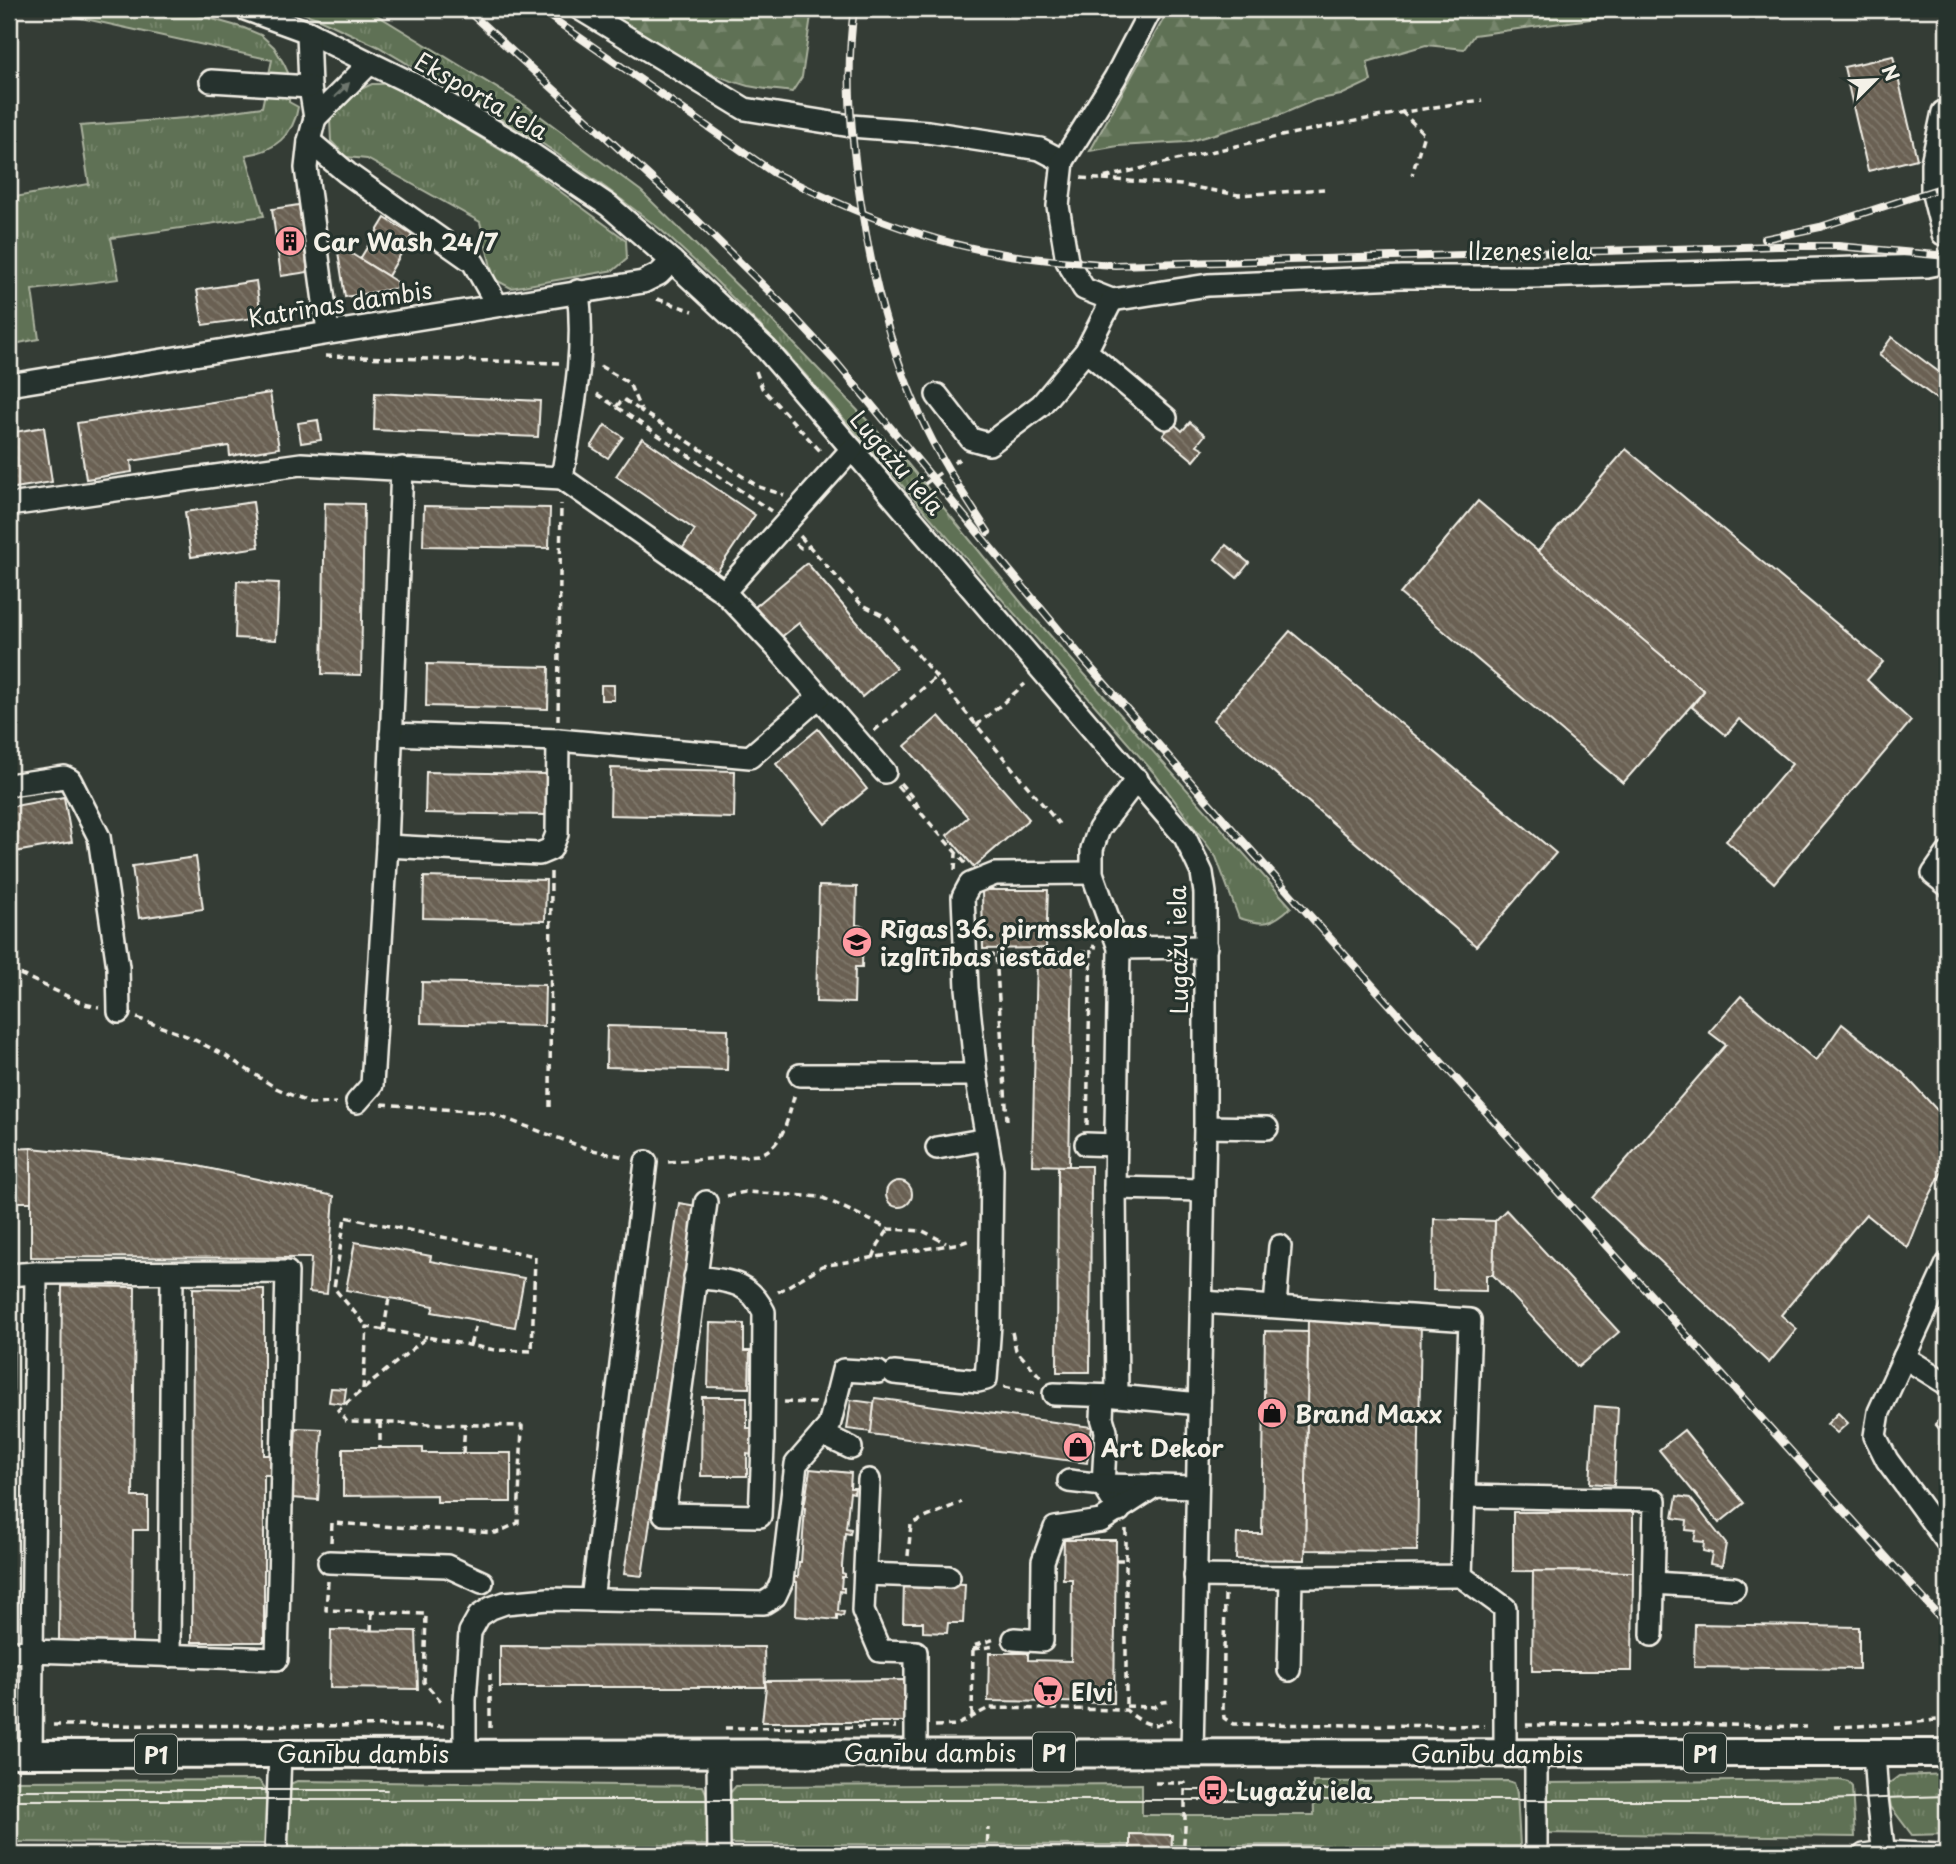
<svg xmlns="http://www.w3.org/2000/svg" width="1956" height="1864" font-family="'Playpen Sans',sans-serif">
	<defs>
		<pattern id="grass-tufts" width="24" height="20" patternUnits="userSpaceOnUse" patternTransform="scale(1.75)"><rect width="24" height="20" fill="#5f7154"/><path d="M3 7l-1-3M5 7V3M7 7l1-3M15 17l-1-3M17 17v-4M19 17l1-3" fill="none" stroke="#77866d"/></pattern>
		<pattern id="forest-firs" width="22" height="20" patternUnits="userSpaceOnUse" patternTransform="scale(1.75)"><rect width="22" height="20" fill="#5f7154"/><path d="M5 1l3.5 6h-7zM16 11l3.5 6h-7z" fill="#77866d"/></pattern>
		<pattern id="building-back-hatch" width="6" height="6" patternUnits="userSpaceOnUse" patternTransform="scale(1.75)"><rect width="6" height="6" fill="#6a6153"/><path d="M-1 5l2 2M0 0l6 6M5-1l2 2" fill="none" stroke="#80786c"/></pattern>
	</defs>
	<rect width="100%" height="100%" fill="#343c35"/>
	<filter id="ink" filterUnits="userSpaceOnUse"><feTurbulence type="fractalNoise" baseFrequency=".0143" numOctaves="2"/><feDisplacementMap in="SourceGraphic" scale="14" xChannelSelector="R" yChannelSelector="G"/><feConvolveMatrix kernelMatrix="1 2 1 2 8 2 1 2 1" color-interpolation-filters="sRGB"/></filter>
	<g filter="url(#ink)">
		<g fill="url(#grass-tufts)" stroke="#aab19e" stroke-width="2">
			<path d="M40,9h137l67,19 17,7 13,12 10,17 6,13 -1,25 9,5c-4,28 -25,45 -52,48l18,61 -153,22 8,41 -87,11 7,49 -30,6v-147l80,-14 -9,-58 105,-8 77,-11 10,-47z"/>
			<path d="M290,9h77l161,98 113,84 120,118 142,149 121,148 267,301c-20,18 -26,19 -52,11l-23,-61 -61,-83 -374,-427 -67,-68 -54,-50 -54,-41 -63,-44 -164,-97 -62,-29z"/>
			<polygon points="372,84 391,84 519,161 626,240 627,259 614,270 511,288 494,279 480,222 367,159 346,157 331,141 330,119 344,97"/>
			<polygon points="1947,1774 1947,1834 1912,1835 1891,1807 1887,1785 1899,1776"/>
			<path d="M258,1780c17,12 11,45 11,64l-260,-2v-61z"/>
			<polygon points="1840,1780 1848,1782 1852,1787 1855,1837 1541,1833 1545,1783"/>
			<polygon points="297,1781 703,1786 707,1795 707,1845 285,1850 286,1786"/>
			<polygon points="1508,1781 1514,1783 1517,1793 1520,1846 1172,1845 1171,1835 1130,1834 1130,1845 728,1844 729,1794 736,1786 1142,1784 1142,1815 1314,1815 1313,1782"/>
		</g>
		<g fill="url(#forest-firs)" stroke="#aab19e" stroke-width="2">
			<path d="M603,9h209l-10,68 -10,15c-14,-2 -30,-3 -44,-6 -53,-14 -100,-45 -145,-77z"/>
			<polygon points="1169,9 1663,9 1474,35 1464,49 1426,45 1367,62 1371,81 1341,95 1315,100 1280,115 1187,142 1118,146 1090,151"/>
		</g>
		<g fill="url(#building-back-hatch)" stroke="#f4f1e8" stroke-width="2">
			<polygon points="1893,56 1917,159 1868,171 1844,67"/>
			<polygon points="299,205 308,272 281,276 272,209"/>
			<polygon points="385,218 412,235 388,276 360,259"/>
			<polygon points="347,251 397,282 398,288 345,297 338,252"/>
			<polygon points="256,281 261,317 203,325 197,290"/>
			<polygon points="1892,337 1947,378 1946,406 1879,355"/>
			<polygon points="270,393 279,448 230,456 229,446 131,461 132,472 86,479 77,423"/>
			<polygon points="375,393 540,401 538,437 374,430"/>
			<polygon points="318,420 321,440 301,443 298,423"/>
			<polygon points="1190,422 1205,435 1197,445 1204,449 1194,461 1163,435 1173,423 1182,431"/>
			<polygon points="605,425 623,437 608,458 591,447"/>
			<polygon points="44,427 52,482 9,489 9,433"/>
			<polygon points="642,438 755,515 714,576 680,552 695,530 616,476"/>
			<polygon points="1626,449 1883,662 1867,680 1911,721 1774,883 1726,841 1792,764 1739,719 1726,735 1692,707 1704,691 1537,552"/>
			<polygon points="1478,501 1704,691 1623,783 1400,594"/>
			<polygon points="253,502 259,547 191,557 185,512"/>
			<polygon points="325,503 364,504 361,675 322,674"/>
			<polygon points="424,506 550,508 549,548 423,546"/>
			<polygon points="1226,545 1249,563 1237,578 1215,559"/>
			<polygon points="807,563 896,668 862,697 799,623 780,638 755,607"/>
			<polygon points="237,581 279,583 276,640 235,638"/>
			<polygon points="1290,631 1556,853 1476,946 1213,720"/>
			<polygon points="427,664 549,667 548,709 426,706"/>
			<rect x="601" y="685" width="13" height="15"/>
			<polygon points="939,716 1029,819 974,867 947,835 968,817 905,746"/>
			<polygon points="818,729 867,789 825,824 776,764"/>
			<polygon points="611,768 735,771 734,818 610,815"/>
			<polygon points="426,772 548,774 547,815 425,813"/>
			<polygon points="64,797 72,842 9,853 9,807"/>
			<polygon points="196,857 203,909 139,918 132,866"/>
			<polygon points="424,877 546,880 545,921 423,918"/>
			<polygon points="819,886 857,887 856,925 863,926 862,967 855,967 854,1003 816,1002"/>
			<polygon points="982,890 1048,890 1046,948 983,949"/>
			<polygon points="1037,958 1073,959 1069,1166 1032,1165"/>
			<polygon points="422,982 545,985 544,1026 421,1023"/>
			<polygon points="1741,996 1816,1061 1842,1024 1902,1072 1947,1121 1947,1162 1925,1205 1908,1248 1866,1214 1781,1315 1797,1329 1769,1363 1593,1198 1726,1045 1709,1032"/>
			<polygon points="607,1026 728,1029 727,1070 606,1067"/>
			<polygon points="31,1148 31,1202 9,1202 9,1149"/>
			<polygon points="31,1148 189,1164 334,1196 327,1294 309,1292 311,1258 31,1257"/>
			<polygon points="1058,1166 1091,1166 1090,1372 1057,1372"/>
			<circle cx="899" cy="1194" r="13"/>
			<polygon points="679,1203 697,1206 642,1576 624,1574"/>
			<polygon points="1506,1210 1619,1332 1578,1367 1493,1275 1495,1221"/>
			<polygon points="1434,1219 1495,1221 1493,1275 1486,1275 1486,1291 1433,1290"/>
			<polygon points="355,1242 431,1256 430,1261 524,1278 515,1327 432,1312 434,1306 346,1290"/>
			<polygon points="62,1286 135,1287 133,1497 148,1497 148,1530 133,1530 132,1642 59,1642"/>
			<polygon points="193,1288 264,1289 264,1455 271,1455 271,1475 264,1475 264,1642 192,1642"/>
			<polygon points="1308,1318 1421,1320 1417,1551 1305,1550"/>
			<polygon points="710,1323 744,1324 744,1351 750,1351 749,1388 708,1387"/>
			<polygon points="9,1327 14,1327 12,1504 9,1504"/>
			<polygon points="1265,1331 1308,1332 1305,1560 1236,1559 1237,1534 1262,1534"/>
			<polygon points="331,1388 346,1389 344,1404 329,1402"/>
			<polygon points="702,1397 747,1397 747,1428 753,1428 752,1455 747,1454 747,1476 701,1476"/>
			<polygon points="875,1398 1092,1427 1087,1463 870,1434"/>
			<polygon points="851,1400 874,1403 871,1432 847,1429"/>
			<polygon points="1595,1406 1618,1408 1614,1485 1590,1483"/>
			<polygon points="1947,1412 1947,1438 1935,1424"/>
			<polygon points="1838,1413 1848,1423 1837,1433 1827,1424"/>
			<polygon points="296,1428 322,1429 318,1500 292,1498"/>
			<polygon points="1684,1430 1744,1503 1719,1523 1659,1450"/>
			<polygon points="343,1448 423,1448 423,1453 511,1453 511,1502 437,1502 437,1495 343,1496"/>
			<polygon points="810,1469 851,1473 850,1488 855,1488 854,1493 850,1492 846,1528 851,1529 850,1534 845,1533 842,1566 842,1573 845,1574 845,1577 842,1577 841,1588 844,1588 844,1592 840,1591 839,1598 838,1611 844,1612 843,1616 837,1615 837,1620 796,1616 797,1582 792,1581 793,1577 798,1577 799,1562 801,1562 805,1508 800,1507 801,1501 805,1502"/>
			<polygon points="1677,1496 1690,1498 1726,1544 1722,1566 1710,1564 1712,1553 1703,1551 1704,1542 1694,1541 1696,1531 1686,1530 1687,1520 1673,1518"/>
			<polygon points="1513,1512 1633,1512 1633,1572 1513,1571"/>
			<polygon points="1064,1540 1116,1540 1114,1703 988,1701 989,1653 1028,1653 1028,1660 1071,1661 1072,1579 1063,1579"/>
			<polygon points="1533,1571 1633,1572 1632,1671 1532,1671"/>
			<polygon points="904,1582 965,1584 963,1623 948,1623 947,1633 923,1632 923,1622 903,1622"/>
			<polygon points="1695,1624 1859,1627 1859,1669 1694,1667"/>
			<polygon points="331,1630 416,1631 418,1689 330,1688"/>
			<polygon points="500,1646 764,1647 765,1687 500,1687"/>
			<polygon points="904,1680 904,1722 762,1722 766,1687 765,1681"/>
			<polygon points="1130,1834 1172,1835 1171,1855 1130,1855"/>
		</g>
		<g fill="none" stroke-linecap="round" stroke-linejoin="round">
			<g stroke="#f4f1e8" stroke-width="26">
				<g id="minor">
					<polyline points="245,9 308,32 370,63 415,85 518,145 609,206 672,261 766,349 1185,837 1202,873 1205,893 1205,1127 1192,1753"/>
					<polyline points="580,9 745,109 851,126 928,132 1040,149 1063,161"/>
					<polyline points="1151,9 1115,78 1063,161 1058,206 1067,261 1084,289 1112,300 1208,285 1402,277 1533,277 1927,266 1947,262"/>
					<polyline points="308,32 310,87 315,118 309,141 306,168 328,331"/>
					<polyline points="211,81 310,87"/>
					<polyline points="1943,112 1932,163 1932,190 1943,234 1947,235"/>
					<polyline points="315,118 370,63"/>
					<polyline points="309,141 347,173 473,262 497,305"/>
					<path d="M578,291c8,63 -6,125 -16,187l162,114 53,56 108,124"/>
					<polyline points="1086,351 1166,418"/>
					<polyline points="9,385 643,282 659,274 672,261"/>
					<polyline points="937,395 971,439 989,444 1041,405 1086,351 1112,300"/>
					<polyline points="9,505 301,464 562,478"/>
					<polyline points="724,592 852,449"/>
					<polyline points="391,734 558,740 750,757 819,697"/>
					<polyline points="9,785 64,777 70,780 99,837 118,967 119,1012"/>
					<polyline points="387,846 539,854 551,849 557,834 558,740"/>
					<polyline points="1947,854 1933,874 1947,885"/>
					<polyline points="1119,948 1206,947"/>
					<polyline points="800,1075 976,1075"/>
					<polyline points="357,1102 372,1085 387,846 402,468"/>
					<polyline points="1205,1127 1267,1128"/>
					<polyline points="1086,1144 1116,1145"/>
					<polyline points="937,1148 987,1139"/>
					<polyline points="1115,1188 1203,1190"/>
					<polyline points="1947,1264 1879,1412 1875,1436 1887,1460 1947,1542"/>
					<polyline points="9,1275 36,1273"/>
					<path d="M695,1277c33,4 53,3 69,35l-1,135 -3,69 -96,-2 42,-312"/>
					<polyline points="1202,1302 1470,1320 1461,1576 1291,1577 1289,1670"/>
					<polyline points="1275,1306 1280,1246"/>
					<polyline points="1904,1357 1947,1384"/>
					<polyline points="894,1373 978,1381 986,1379 990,1324 992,1169 976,1075 967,988 963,897 970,884 995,874 1092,873"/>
					<polyline points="1054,1394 1117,1396 1199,1404"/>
					<polyline points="1103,1396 1102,1418 1106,1431 1103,1485 1119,1511"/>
					<polyline points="1117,1396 1115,1188 1119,948 1092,873 1092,849 1099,829 1137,779"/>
					<polyline points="822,1434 851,1448"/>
					<polyline points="869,1480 863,1611 880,1651 916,1652 916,1752"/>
					<polyline points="1069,1481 1103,1485 1155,1486"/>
					<polyline points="1464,1496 1655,1500 1652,1635"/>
					<polyline points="329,1562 447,1566 482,1582"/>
					<polyline points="865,1574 949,1577"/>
					<polyline points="1195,1576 1291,1577"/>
					<polyline points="1461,1576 1505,1608 1505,1753"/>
					<polyline points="1653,1583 1734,1588"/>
					<polyline points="592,1600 646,1162"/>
					<polyline points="1014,1639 1042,1641 1043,1561 1055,1528 1101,1521 1155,1486 1197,1487"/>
					<polyline points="9,1652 31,1651 277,1659 287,1272 36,1273 31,1754"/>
					<polyline points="169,1656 172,1273"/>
					<polyline points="1874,1752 1877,1798 1884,1855"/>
					<polyline points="465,1753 465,1700 470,1632 479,1616 491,1608 505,1603 548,1599 764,1603 775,1596 782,1581 796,1464 829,1426 843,1370 878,1372"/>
					<polyline points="718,1753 719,1855"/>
					<polyline points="276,1855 280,1754"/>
					<polyline points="1536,1855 1536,1753"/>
					<polyline points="1864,1855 1884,1852 1939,1855"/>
				</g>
			</g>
			<g stroke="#f4f1e8" stroke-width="32">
				<polyline id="major" points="9,1754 1947,1753"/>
			</g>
			<g stroke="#f4f1e8" stroke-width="3.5" stroke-dasharray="7 5" stroke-linecap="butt">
				<polyline points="1401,111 1424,134 1412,175"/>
				<path d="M1081,178l18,1c127,-32 254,-61 383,-79"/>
				<polyline points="1103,179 1181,185 1239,195 1324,189"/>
				<polyline points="657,299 693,311"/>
				<polyline points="325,356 559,363"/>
				<polyline points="600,366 629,383 641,411 759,487 784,495"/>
				<polyline points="756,371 762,388 823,454"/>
				<polyline points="597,394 771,511"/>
				<polyline points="616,407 623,399 638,409"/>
				<polyline points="915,491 962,457"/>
				<polyline points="800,536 861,604 886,617 1059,824"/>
				<polyline points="796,544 801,548 810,547"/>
				<polyline points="558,721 561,504"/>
				<polyline points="976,726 1025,684"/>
				<polyline points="874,731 936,677"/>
				<polyline points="900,783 914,799 919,808"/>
				<polyline points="897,786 966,864"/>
				<polyline points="955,870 956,854"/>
				<polyline points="987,955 996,955 1007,1120"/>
				<polyline points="996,955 1091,952"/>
				<polyline points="9,969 84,1004 99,1007"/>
				<polyline points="137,1018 189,1037 226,1056 276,1088 311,1104 336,1103"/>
				<polyline points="382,1104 490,1113 588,1149 625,1157"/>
				<polyline points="550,1107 551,872"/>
				<polyline points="1087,1125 1091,946 1097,947"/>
				<path d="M668,1162l91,-7c26,-10 28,-37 36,-61"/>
				<polyline points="727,1196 745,1192 821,1197 889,1229 923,1231 946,1243"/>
				<polyline points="873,1258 878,1245 889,1229"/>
				<polyline points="778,1292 822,1266 961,1243 970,1240"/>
				<polyline points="384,1330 389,1298"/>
				<polyline points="1012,1332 1016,1350 1043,1380"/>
				<polyline points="470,1345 477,1321"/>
				<polyline points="1004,1387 1034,1393"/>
				<polyline points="363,1389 367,1327 427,1337"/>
				<polyline points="784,1402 815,1403"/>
				<polyline points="380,1422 380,1448"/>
				<polyline points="463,1453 465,1424"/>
				<polyline points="1126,1529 1126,1710"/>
				<polyline points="331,1542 332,1523 496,1533 518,1523 522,1426 347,1422 338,1410 427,1337 495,1350 532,1351 535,1256 345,1217 334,1288 367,1327"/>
				<polyline points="908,1556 911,1524 962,1502"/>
				<polyline points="1116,1560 1126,1560"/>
				<polyline points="328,1581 326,1610 426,1614 424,1682 444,1705"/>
				<polyline points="1225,1595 1223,1707 1224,1718 1233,1724 1484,1726"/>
				<polyline points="371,1631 372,1612"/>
				<polyline points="973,1649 996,1646"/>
				<polyline points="1126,1706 1154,1707 1162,1702 1172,1701"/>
				<polyline points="972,1716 973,1646 995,1639"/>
				<polyline points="53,1725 444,1726"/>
				<polyline points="1526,1725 1685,1724 1806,1727"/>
				<path d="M935,1726l22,-1 32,-17 137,2c14,12 29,21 45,9"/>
				<polyline points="1834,1727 1899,1724 1947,1719"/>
				<polyline points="490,1728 490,1674"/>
				<polyline points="725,1728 896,1727"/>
				<polyline points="1155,1783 1185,1783 1185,1828 1183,1855"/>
				<polyline points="987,1855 988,1828"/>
			</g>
			<use href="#minor" stroke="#26332d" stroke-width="21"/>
			<use href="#major" stroke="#26332d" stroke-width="26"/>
			<g stroke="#f4f1e8" stroke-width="2">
				<polyline points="9,1790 387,1790"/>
				<polyline points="1188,1790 1363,1790"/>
				<polyline points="9,1800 1820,1800 1947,1796"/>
			</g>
			<g stroke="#f4f1e8" stroke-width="8">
				<g id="rail">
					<polyline points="466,9 697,220 783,305 835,361 1084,660 1240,838 1947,1625"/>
					<path d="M539,9l235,164c69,34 143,66 219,79 41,8 82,10 122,13l663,-19h60l109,10"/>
					<path d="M854,9c-9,65 -3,130 7,195 11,73 28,142 58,209 18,42 44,81 69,119"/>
					<polyline points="1764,239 1820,227 1947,186"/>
				</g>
			</g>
			<use href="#rail" stroke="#26332d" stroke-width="5" stroke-dasharray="16" stroke-linecap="butt"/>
		</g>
		<defs><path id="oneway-solid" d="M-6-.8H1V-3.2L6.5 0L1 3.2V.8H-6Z" transform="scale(1.75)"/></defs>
		<use fill="#6e766e" href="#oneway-solid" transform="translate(342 90) rotate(-44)"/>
	</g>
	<defs>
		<g id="building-disc" transform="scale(1.575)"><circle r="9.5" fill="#ff9aa2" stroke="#26332d"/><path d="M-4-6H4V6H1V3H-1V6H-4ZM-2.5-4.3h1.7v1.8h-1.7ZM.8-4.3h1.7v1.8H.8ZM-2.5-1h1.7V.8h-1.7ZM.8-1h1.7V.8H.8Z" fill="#111"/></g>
		<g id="school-disc" transform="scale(1.575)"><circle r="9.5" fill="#ff9aa2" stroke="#26332d"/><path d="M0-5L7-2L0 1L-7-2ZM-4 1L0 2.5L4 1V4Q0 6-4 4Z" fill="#111"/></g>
		<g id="shop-disc" transform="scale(1.575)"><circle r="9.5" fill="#ff9aa2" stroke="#26332d"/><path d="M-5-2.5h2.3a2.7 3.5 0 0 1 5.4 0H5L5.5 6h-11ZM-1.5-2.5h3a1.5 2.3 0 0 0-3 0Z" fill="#111"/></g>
		<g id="supermarket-disc" transform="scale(1.575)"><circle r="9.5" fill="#ff9aa2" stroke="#26332d"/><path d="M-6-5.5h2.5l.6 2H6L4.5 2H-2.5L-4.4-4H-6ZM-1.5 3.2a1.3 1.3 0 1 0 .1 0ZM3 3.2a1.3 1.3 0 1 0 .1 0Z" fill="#111"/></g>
		<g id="bus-disc" transform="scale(1.575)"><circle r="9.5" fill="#ff9aa2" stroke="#26332d"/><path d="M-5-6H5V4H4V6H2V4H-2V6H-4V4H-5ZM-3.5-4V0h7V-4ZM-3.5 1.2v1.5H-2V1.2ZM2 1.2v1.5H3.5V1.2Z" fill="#111"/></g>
	</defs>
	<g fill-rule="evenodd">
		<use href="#building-disc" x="290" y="241"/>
		<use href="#school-disc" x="857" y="942"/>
		<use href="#shop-disc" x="1272" y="1413"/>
		<use href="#shop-disc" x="1078" y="1447"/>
		<use href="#supermarket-disc" x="1048" y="1691"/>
		<use href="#bus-disc" x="1213" y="1790"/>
	</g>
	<g text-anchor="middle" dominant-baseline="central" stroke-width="6" stroke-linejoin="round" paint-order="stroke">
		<g fill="#26332d" stroke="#b6b8b0" stroke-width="2">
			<rect x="1033" y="1732.5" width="42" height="39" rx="5"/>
			<rect x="1684" y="1733.5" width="42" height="39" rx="5"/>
			<rect x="135" y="1734.5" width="42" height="39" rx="5"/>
		</g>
		<g font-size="23" font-weight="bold" fill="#f4f1e8">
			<text x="1054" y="1752">P1</text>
			<text x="1705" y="1753">P1</text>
			<text x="156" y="1754">P1</text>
		</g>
		<g font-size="24" fill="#f4f1e8" stroke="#26332d">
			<text transform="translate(482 95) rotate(30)">Eksporta iela</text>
			<text x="1529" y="250">Ilzenes iela</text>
			<text transform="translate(340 303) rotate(-9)">Katrīnas dambis</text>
			<text transform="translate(898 462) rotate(49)">Lugažu iela</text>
			<text transform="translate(1177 950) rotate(-91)">Lugažu iela</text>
			<text x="930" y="1752">Ganību dambis</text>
			<text x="363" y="1753">Ganību dambis</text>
			<text x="1497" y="1753">Ganību dambis</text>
		</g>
		<g font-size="24" font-weight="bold" fill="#f4f1e8" stroke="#26332d" text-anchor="start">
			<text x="313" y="241">Car Wash 24/7</text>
			<text x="880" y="928">Rīgas 36. pirmsskolas<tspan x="880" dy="28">izglītības iestāde</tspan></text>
			<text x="1295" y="1413">Brand Maxx</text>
			<text x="1101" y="1447">Art Dekor</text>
			<text x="1071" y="1691">Elvi</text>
			<text x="1236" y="1790">Lugažu iela</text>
		</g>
	</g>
	<rect width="1956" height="1864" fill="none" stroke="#26332d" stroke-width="35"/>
	<rect x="18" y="18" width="1921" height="1829" fill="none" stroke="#f4f1e8" stroke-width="2.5" filter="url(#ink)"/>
	<g transform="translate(1875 80) rotate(66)" stroke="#26332d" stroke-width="5" paint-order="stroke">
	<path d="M0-5L12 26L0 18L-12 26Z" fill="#f4f1e8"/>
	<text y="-10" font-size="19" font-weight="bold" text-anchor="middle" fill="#f4f1e8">N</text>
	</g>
</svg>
